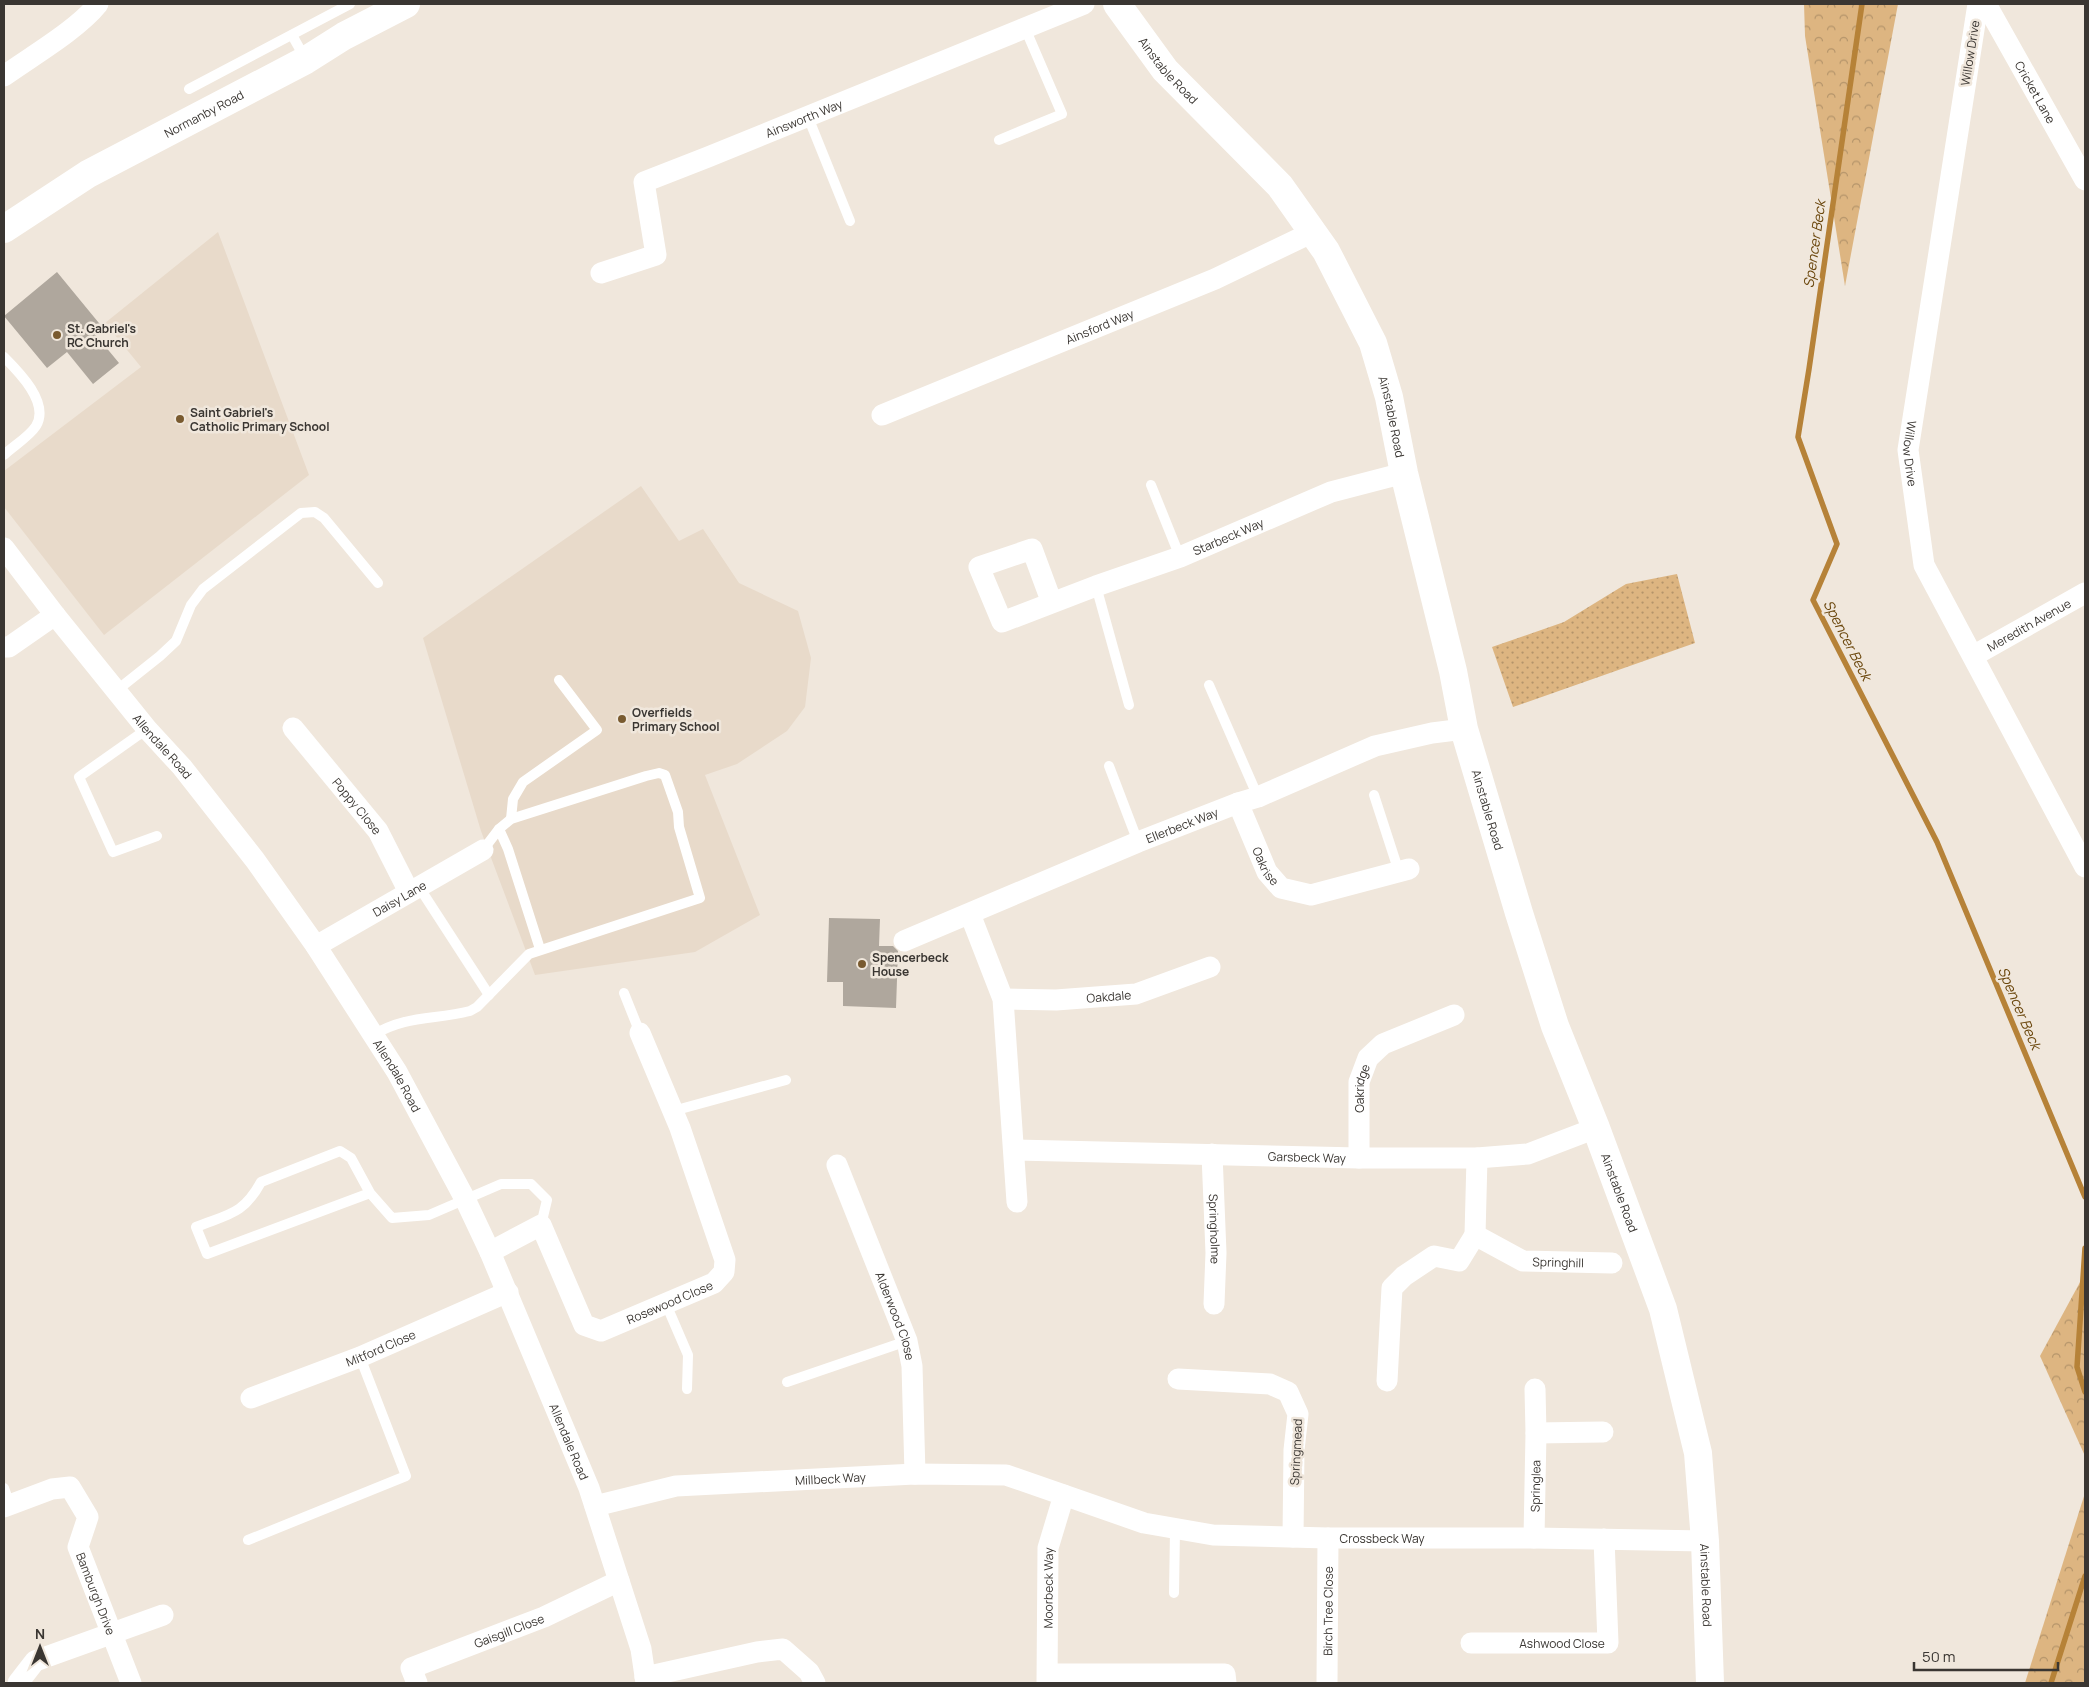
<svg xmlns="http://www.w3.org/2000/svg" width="2089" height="1687" font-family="Manrope,sans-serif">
	<defs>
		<pattern id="green-dots" width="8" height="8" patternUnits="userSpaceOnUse" patternTransform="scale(1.25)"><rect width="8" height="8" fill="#ddb581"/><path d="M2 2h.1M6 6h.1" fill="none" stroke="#b4946a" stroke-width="1.8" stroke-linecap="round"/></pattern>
		<pattern id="forest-crowns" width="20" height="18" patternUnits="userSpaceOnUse" patternTransform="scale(1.25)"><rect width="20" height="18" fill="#ddb581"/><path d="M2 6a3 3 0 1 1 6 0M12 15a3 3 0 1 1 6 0" fill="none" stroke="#b4946a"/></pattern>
	</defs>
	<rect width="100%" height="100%" fill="#f0e7dc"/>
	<g fill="#e8daca">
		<polygon points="218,232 309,475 104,635 4,507 4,471 141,367 105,323"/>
		<polygon points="641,486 679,541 703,529 739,583 798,611 811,658 805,707 787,731 737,764 705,775 760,915 695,952 535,975 481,831 423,638"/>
	</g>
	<polygon fill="url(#green-dots)" points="1677,574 1695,643 1513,707 1492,647 1564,622 1626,584"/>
	<g fill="url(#forest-crowns)">
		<polygon points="1804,4 1898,4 1845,286 1805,36"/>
		<polygon points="2085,1273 2085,1456 2040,1356"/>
		<polygon points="2085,1493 2085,1683 2025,1683"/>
	</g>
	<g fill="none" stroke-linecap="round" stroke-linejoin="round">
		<g stroke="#b68238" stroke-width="5.5">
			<polyline points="1862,4 1809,369 1798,437 1837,544 1813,600 1937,842 2085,1197"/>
			<polyline points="2085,1248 2077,1367 2085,1392"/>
			<polyline points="2051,1683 2085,1576"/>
		</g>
	</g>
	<g fill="#afa79d">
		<polygon points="57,272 103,328 95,334 119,363 93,384 67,352 47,368 4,316"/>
		<polygon points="829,918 880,919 879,946 893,946 898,951 896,1008 843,1006 843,982 827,982"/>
	</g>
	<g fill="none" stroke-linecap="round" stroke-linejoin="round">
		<g stroke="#fff" stroke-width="10">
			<polyline points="292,35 306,60"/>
			<polyline points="189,89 350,4"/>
			<polyline points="808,117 850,221"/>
			<polyline points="999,140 1062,114 1025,28"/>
			<path d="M4,357c15,15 46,46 32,69 -7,11 -23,20 -32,29"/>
			<polyline points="1151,485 1180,557"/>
			<polyline points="1096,586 1129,705"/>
			<polyline points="1209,685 1258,797"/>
			<polyline points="116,691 160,656 176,641 191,605 203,589 301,513 315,512 324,518 378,583"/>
			<polyline points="147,729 79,777 113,852 157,836"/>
			<polyline points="1109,766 1138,842"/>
			<polyline points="1374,795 1399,872"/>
			<polyline points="511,819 513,799 523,782 597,730 559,680"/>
			<polyline points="499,829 508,849 540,949"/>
			<polyline points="419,887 489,995"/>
			<polyline points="624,993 640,1033"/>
			<path d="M373,1035c33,-20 61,-15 97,-24l7,-4 52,-53 171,-56 -21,-71 -1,-15 -13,-37 -6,-2 -13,3 -135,43 -12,10 -16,21"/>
			<polyline points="673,1111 786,1080"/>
			<path d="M370,1193l-19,-35 -11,-7 -79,31c-18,33 -33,32 -65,45l11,27 163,-61 22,25 37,-3 72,-31h30l16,16 -6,25"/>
			<polyline points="666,1304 688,1355 687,1389"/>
			<polyline points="787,1382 907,1341"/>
			<polyline points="4,1488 10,1505"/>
			<polyline points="248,1540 406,1476 360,1357"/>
			<polyline points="1174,1593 1175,1530"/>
		</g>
		<g stroke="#fff" stroke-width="21">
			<path id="s1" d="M1978,4l-70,446 16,115 161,302"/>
			<path id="s2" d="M1986,4l99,176"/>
			<path d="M4,76c28,-20 73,-46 94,-72"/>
			<path id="s3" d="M601,273l55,-18 -12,-73 64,-25 376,-153"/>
			<path id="s4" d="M882,415l333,-136 98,-47"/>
			<path id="s5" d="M4,548l51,67 92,114 35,38 73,93 61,86 81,126 68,127 25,53 99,236 52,161 5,34"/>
			<path id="s6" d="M1052,603l-20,-54 -53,18 23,55 94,-36 84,-29 151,-65 73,-19"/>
			<polyline points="4,647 9,647 55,615"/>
			<path id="s7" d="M1973,656l112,-63"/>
			<path id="s8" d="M293,728l85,103 31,61"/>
			<path id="s9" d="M1238,803l29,69 14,16 30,7 98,-26"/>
			<polyline points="970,914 1003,999 1017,1202"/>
			<path id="s10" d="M904,941l234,-99 100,-39 20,-6 117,-51 57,-13 32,-4"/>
			<path id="s11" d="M316,946l167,-96"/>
			<path id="s12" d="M1003,999l53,1 80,-6 74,-27"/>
			<path id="s13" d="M1015,1150l344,8h118l51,-4 68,-26"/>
			<path id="s14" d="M1212,1154l4,99 -2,51"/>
			<path id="s15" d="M1359,1158v-76l9,-24 15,-14 71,-29"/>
			<path id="s16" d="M837,1165l70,176 5,25 3,108"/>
			<polyline points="1475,1235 1477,1158"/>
			<path id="s17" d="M490,1252l51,-27 43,100 17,6 113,-48 10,-11 1,-12 -45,-132 -40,-95"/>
			<polyline points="1178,1379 1270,1384 1288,1392 1298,1414 1294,1450 1293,1537"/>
			<path id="s18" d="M1387,1381l5,-93 12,-12 30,-20 25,5 16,-26 48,26 89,2"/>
			<path id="s19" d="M251,1398l109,-41 148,-65"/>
			<polyline points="1536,1433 1603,1432"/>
			<path id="s20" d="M595,1506l81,-20 239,-12 91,1 138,48 69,12 115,3h206l171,3"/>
			<path id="s21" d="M4,1507l48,-18 18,-2 18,30 -10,30 53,136"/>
			<path id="s22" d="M1534,1538l2,-105 -1,-44"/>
			<path id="s23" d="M1471,1643h137l-4,-104"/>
			<polyline points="1048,1674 1225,1674 1226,1683"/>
			<polyline points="645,1677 757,1652 783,1649 809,1672 815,1683"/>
			<polyline points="18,1683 35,1661 163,1615"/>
			<path id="s24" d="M417,1683l-6,-15 133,-51 75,-36"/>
			<path id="s25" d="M1047,1683l1,-135 16,-53"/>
			<path id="s26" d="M1327,1683l1,-145"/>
		</g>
		<g stroke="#fff" stroke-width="28">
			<path id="s27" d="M1117,4l48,66 115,116 46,65 47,92 16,54 15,76 49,198 11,58 55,184 36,113 41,102 67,181 35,144 7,88 5,142"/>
			<path id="s28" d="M4,229l84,-55 218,-114 38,-24 62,-32"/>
		</g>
	</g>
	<g fill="#795a2f" stroke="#f0e7dc" stroke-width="2">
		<circle cx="57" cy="335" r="5"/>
		<circle cx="180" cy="419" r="5"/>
		<circle cx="622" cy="719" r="5"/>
		<circle cx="862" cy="964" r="5"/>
	</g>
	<g text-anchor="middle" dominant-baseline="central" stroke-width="5" stroke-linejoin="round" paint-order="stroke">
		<g font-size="12" fill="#3a3632" stroke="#f0e7dc">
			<text transform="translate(1970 53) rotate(-81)">Willow Drive</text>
			<text stroke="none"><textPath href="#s27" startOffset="84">Ainstable Road</textPath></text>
			<text stroke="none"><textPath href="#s2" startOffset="101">Cricket Lane</textPath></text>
			<text stroke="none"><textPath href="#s28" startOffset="231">Normanby Road</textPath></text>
			<text stroke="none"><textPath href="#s3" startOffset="304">Ainsworth Way</textPath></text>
			<text stroke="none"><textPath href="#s4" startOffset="235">Ainsford Way</textPath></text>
			<text stroke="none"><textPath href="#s27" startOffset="504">Ainstable Road</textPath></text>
			<text stroke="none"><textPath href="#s1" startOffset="455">Willow Drive</textPath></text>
			<text stroke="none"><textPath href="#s6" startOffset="415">Starbeck Way</textPath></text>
			<text stroke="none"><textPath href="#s7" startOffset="64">Meredith Avenue</textPath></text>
			<text stroke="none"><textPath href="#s5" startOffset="254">Allendale Road</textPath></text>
			<text stroke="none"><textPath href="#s8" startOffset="101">Poppy Close</textPath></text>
			<text stroke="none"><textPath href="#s27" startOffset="909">Ainstable Road</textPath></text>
			<text stroke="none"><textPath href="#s10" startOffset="301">Ellerbeck Way</textPath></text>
			<text stroke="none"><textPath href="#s9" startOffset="69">Oakrise</textPath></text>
			<text stroke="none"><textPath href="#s11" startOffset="96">Daisy Lane</textPath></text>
			<text stroke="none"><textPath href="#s12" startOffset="106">Oakdale</textPath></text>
			<text stroke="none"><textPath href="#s5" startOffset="659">Allendale Road</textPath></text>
			<text stroke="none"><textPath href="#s15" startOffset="70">Oakridge</textPath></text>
			<text stroke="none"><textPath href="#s13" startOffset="292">Garsbeck Way</textPath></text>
			<text stroke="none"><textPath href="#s27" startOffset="1314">Ainstable Road</textPath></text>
			<text stroke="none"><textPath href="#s14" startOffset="75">Springholme</textPath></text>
			<text stroke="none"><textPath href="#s18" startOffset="292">Springhill</textPath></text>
			<text stroke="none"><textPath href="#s17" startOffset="259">Rosewood Close</textPath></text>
			<text stroke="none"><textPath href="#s16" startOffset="162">Alderwood Close</textPath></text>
			<text stroke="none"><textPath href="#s19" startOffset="139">Mitford Close</textPath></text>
			<text stroke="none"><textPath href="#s5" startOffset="1064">Allendale Road</textPath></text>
			<text transform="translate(1296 1452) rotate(-87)">Springmead</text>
			<text stroke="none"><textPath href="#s20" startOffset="238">Millbeck Way</textPath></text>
			<text stroke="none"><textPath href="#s22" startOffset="52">Springlea</textPath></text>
			<text stroke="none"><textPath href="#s20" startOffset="799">Crossbeck Way</textPath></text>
			<text stroke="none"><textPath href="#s27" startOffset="1719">Ainstable Road</textPath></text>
			<text stroke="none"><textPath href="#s25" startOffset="95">Moorbeck Way</textPath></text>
			<text stroke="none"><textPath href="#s21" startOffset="186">Bamburgh Drive</textPath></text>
			<text stroke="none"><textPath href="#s26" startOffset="72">Birch Tree Close</textPath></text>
			<text stroke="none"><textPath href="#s24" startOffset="121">Gaisgill Close</textPath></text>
			<text stroke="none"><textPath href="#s23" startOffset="91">Ashwood Close</textPath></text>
		</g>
		<g font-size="12" font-weight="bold" fill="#3a3632" stroke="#f0e7dc" text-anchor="start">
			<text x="67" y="328">St. Gabriel's<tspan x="67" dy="14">RC Church</tspan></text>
			<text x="190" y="412">Saint Gabriel's<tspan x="190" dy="14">Catholic Primary School</tspan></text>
			<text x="632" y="712">Overfields<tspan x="632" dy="14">Primary School</tspan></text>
			<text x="872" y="957">Spencerbeck<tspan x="872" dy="14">House</tspan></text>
		</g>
		<g font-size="14" font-style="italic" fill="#6b470d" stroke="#f0e7dc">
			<text transform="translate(1814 244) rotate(-82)">Spencer Beck</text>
			<text transform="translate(1848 640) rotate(63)">Spencer Beck</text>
			<text transform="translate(2020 1008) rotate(67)">Spencer Beck</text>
		</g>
	</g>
	<rect width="2089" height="1687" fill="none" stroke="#3a3632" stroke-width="10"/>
	<g transform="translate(40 1647)" stroke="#f0e7dc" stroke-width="4" paint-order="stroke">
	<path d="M0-4L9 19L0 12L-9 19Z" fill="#3a3632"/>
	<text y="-8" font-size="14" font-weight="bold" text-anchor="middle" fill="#3a3632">N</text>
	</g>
	<path d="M1914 1662v8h144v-8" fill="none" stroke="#3a3632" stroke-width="2.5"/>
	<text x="1922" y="1662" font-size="15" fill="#3a3632" stroke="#f0e7dc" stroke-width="4" paint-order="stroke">50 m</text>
</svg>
